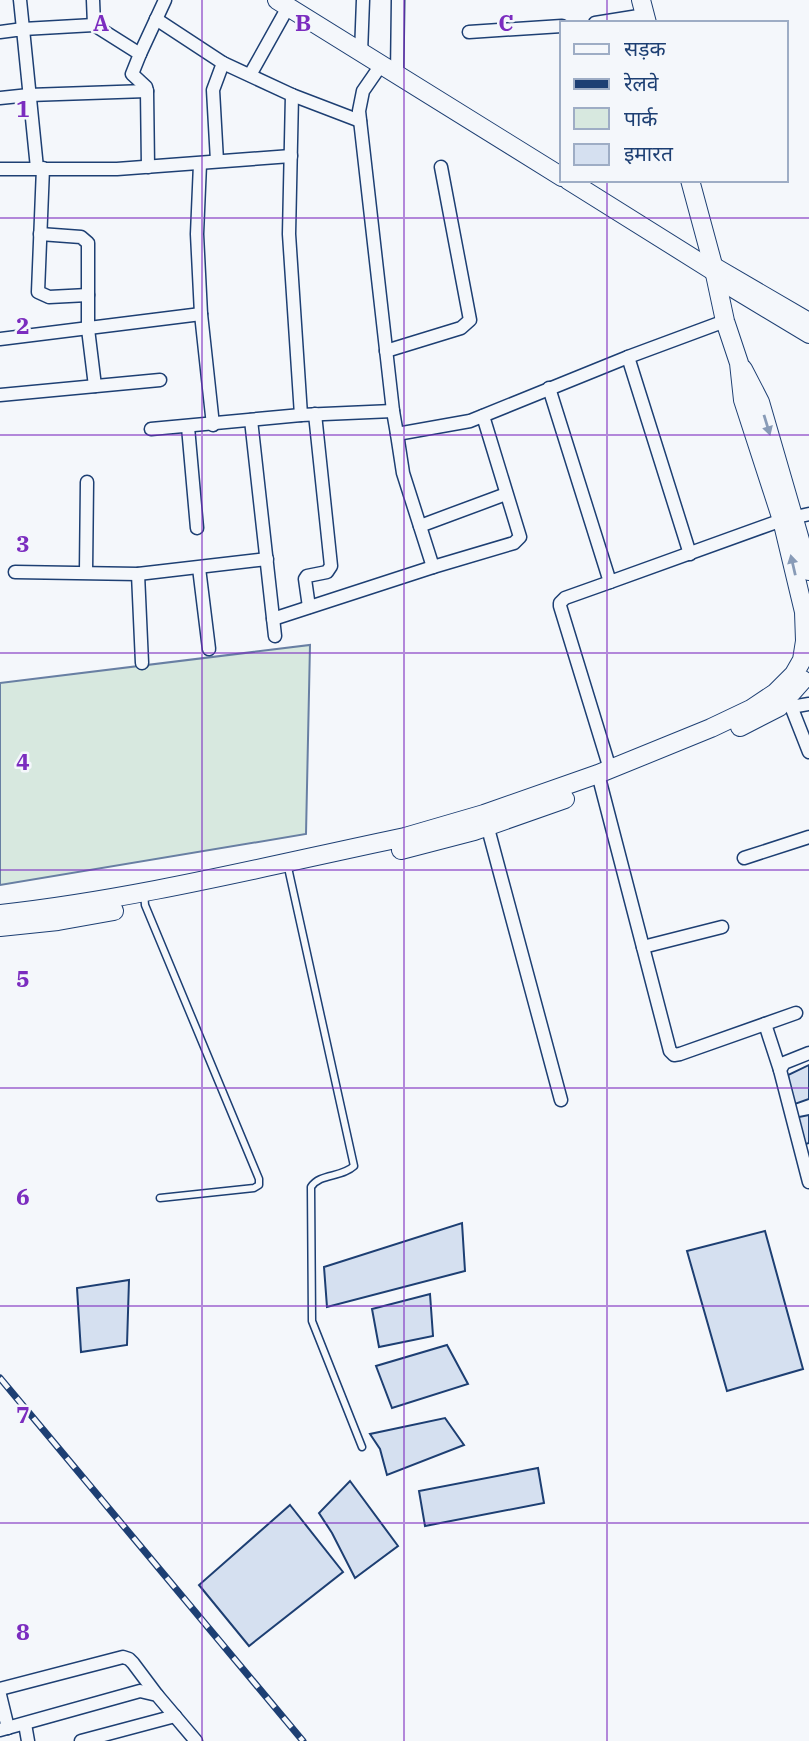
<svg xmlns="http://www.w3.org/2000/svg" width="809" height="1741" font-family="'IBM Plex Serif','Noto Sans Devanagari',serif">
	<rect width="100%" height="100%" fill="#f4f7fb"/>
	<polygon fill="#d7e8df" stroke="#687fa3" stroke-width="2" points="310,645 306,834 0,885 0,683"/>
	<g fill="#d5e0f0" stroke="#1d3f73" stroke-width="2">
		<polygon points="809,1065 809,1099 792,1105 788,1075"/>
		<polygon points="809,1115 809,1143 803,1145 794,1118"/>
		<polygon points="462,1223 465,1271 327,1307 324,1267"/>
		<polygon points="765,1231 803,1369 727,1391 687,1251"/>
		<polygon points="129,1280 127,1345 81,1352 77,1288"/>
		<polygon points="430,1294 433,1336 379,1347 372,1309"/>
		<polygon points="447,1345 468,1384 392,1408 376,1366"/>
		<polygon points="445,1418 464,1445 387,1475 380,1449 370,1434"/>
		<polygon points="538,1468 544,1503 425,1526 419,1491"/>
		<polygon points="350,1481 398,1546 355,1578 332,1533 319,1513"/>
		<polygon points="290,1505 343,1572 249,1646 199,1585"/>
	</g>
	<g fill="none" stroke-linecap="round" stroke-linejoin="round">
		<g stroke="#1d3f73" stroke-width="9">
			<g id="service">
				<path d="M287,863l67,303c-13,12 -34,7 -43,21l1,134 50,126"/>
				<polyline points="144,893 145,905 259,1179 259,1185 254,1188 160,1198"/>
			</g>
		</g>
		<g stroke="#1d3f73" stroke-width="15">
			<g id="minor">
				<polyline points="20,0 23,29 94,25"/>
				<polyline points="93,0 94,25 140,54 132,74 146,87 147,91 148,167"/>
				<polyline points="156,19 223,63 292,95 289,234 301,415"/>
				<polyline points="595,23 645,15"/>
				<polyline points="0,32 23,29 37,168"/>
				<polyline points="469,32 562,26"/>
				<polyline points="361,53 363,0"/>
				<polyline points="140,54 165,0"/>
				<polyline points="381,65 363,91 359,111 393,411 397,434 470,421 628,357 725,321"/>
				<polyline points="250,75 288,7"/>
				<polyline points="397,75 398,0"/>
				<polyline points="292,95 360,121"/>
				<polyline points="0,98 29,95 147,91"/>
				<polyline points="217,161 213,90 223,63"/>
				<polyline points="200,164 197,234 201,314 213,425"/>
				<polyline points="43,168 38,292 49,297 88,295"/>
				<polyline points="0,169 117,169 291,156"/>
				<polyline points="40,234 81,237 88,243 88,329 95,386"/>
				<polyline points="0,339 201,314"/>
				<polyline points="386,351 461,328 470,320 441,167"/>
				<polyline points="628,357 690,554"/>
				<polyline points="549,388 610,582 565,598 560,603 560,606 610,769"/>
				<polyline points="0,395 160,380"/>
				<polyline points="251,420 275,636"/>
				<polyline points="188,427 197,528"/>
				<polyline points="151,429 301,415 393,411"/>
				<polyline points="397,434 403,473 433,567 514,543 520,537 483,416"/>
				<polyline points="420,526 506,494"/>
				<polyline points="199,568 209,649"/>
				<polyline points="15,572 138,574 267,559"/>
				<polyline points="86,572 87,482"/>
				<polyline points="138,574 142,663"/>
				<polyline points="610,582 782,520 809,514"/>
				<polyline points="309,607 305,579 307,576 327,572 331,566 315,414"/>
				<polyline points="273,619 433,567"/>
				<polyline points="785,691 809,752"/>
				<polyline points="791,707 809,704"/>
				<polyline points="598,774 670,1051 674,1055 680,1054 796,1013"/>
				<polyline points="486,821 561,1100"/>
				<polyline points="744,858 809,837"/>
				<polyline points="643,947 722,927"/>
				<polyline points="765,1024 780,1070"/>
				<polyline points="809,1053 784,1063 780,1070 809,1182"/>
				<polyline points="0,1689 123,1657 129,1659 133,1663 157,1695"/>
				<polyline points="0,1695 8,1728"/>
				<polyline points="25,1724 28,1741"/>
				<polyline points="0,1730 140,1691 157,1695 196,1741"/>
				<polyline points="81,1741 175,1716"/>
			</g>
		</g>
		<g stroke="#1d3f73" stroke-width="18">
			<g id="tertiary">
				<polyline points="713,265 809,321"/>
				<polyline points="716,279 809,335"/>
			</g>
		</g>
		<g stroke="#1d3f73" stroke-width="20">
			<g id="secondary">
				<polyline points="277,0 562,177"/>
				<polyline points="641,0 647,23"/>
				<polyline points="568,180 715,272"/>
				<polyline points="743,369 760,402 809,571"/>
				<polyline points="740,727 779,707 803,680"/>
				<polyline points="401,850 474,831 565,799"/>
				<path d="M0,914c137,-15 271,-49 405,-77l79,-23 114,-40 113,-46 40,-19 24,-16 19,-19 8,-14 3,-19 -1,-29 -22,-92 -39,-120 -4,-37 -14,-42 -12,-56 -23,-85"/>
				<polyline points="0,927 58,921 114,911"/>
			</g>
		</g>
		<use href="#service" stroke="#f4f7fb" stroke-width="6"/>
		<use href="#minor" stroke="#f4f7fb" stroke-width="12"/>
		<use href="#tertiary" stroke="#f4f7fb" stroke-width="16"/>
		<use href="#secondary" stroke="#f4f7fb" stroke-width="18"/>
		<g stroke="#1d3f73" stroke-width="7">
			<polyline id="rail" points="0,1378 303,1741"/>
		</g>
		<use href="#rail" stroke="#f4f7fb" stroke-width="4.5" stroke-dasharray="13" stroke-linecap="butt"/>
	</g>
	<defs><path id="oneway-solid" d="M-6-.8H1V-3.2L6.5 0L1 3.2V.8H-6Z" transform="scale(1.75)"/></defs>
	<g fill="#889bb7">
		<use href="#oneway-solid" transform="translate(767 425) rotate(73)"/>
		<use href="#oneway-solid" transform="translate(793 565) rotate(-103)"/>
	</g>
	<path fill="none" stroke="#7b2cbf" stroke-width="2" stroke-opacity="0.55" d="M202,0v1741M404,0v1741M607,0v23M607,180v1561M0,218h809M0,435h809M0,653h809M0,870h809M0,1088h809M0,1306h809M0,1523h809"/>
	<g font-size="23" text-anchor="middle" font-weight="bold" fill="#7b2cbf" stroke="#f4f7fb" stroke-width="5" stroke-linejoin="round" paint-order="stroke">
		<text x="101" y="31">A</text>
		<text x="303" y="31">B</text>
		<text x="506" y="31">C</text>
		<text x="23" y="117">1</text>
		<text x="23" y="334">2</text>
		<text x="23" y="552">3</text>
		<text x="23" y="770">4</text>
		<text x="23" y="987">5</text>
		<text x="23" y="1205">6</text>
		<text x="23" y="1423">7</text>
		<text x="23" y="1640">8</text>
	</g>
	<rect x="560" y="21" width="228" height="161" fill="#f4f7fb" stroke="#9eadc5" stroke-width="2"/>
	<rect x="574" y="44" width="35" height="10" fill="#f4f7fb" stroke="#9eadc5" stroke-width="2"/>
	<text x="624" y="56" font-size="21" fill="#1d3f73">सड़क</text>
	<rect x="574" y="79" width="35" height="10" fill="#1d3f73" stroke="#9eadc5" stroke-width="2"/>
	<text x="624" y="91" font-size="21" fill="#1d3f73">रेलवे</text>
	<rect x="574" y="108" width="35" height="21" fill="#d7e8df" stroke="#9eadc5" stroke-width="2"/>
	<text x="624" y="126" font-size="21" fill="#1d3f73">पार्क</text>
	<rect x="574" y="144" width="35" height="21" fill="#d5e0f0" stroke="#9eadc5" stroke-width="2"/>
	<text x="624" y="161" font-size="21" fill="#1d3f73">इमारत</text>
</svg>
